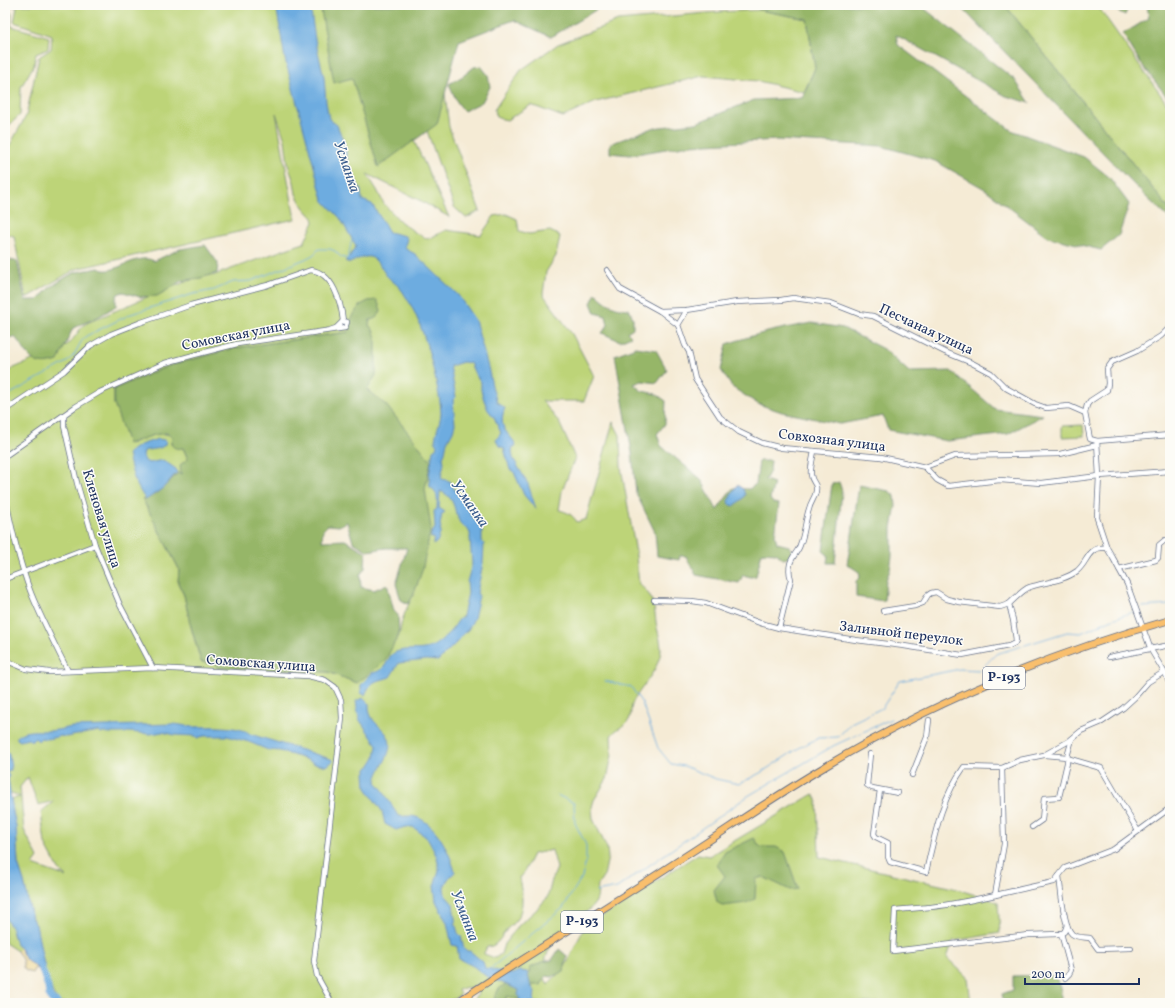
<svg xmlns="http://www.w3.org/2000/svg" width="1175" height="1008" font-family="Vollkorn,serif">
	<rect width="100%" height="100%" fill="#fdfcf7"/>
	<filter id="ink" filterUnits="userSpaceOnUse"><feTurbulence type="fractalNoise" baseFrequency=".025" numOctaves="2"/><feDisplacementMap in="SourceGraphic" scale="8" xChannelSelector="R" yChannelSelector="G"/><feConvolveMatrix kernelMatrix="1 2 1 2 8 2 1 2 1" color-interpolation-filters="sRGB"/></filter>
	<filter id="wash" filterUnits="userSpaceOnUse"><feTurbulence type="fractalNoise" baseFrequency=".012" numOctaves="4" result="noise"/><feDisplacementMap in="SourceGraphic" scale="16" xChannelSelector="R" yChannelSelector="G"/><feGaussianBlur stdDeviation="0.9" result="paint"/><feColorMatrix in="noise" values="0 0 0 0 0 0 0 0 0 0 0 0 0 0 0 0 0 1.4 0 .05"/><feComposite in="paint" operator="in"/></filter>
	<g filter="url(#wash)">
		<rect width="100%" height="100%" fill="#f5ebd5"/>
		<g fill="#bdd478" stroke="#6c826b" fill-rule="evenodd">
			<path d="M5,5h404l34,73 6,49 31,84 -14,7 -12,-11 -33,-93 -23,-8 51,111 -28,-16 -54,-27 10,16 7,14 17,18 15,11 12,6 18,-9 35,5 13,-19 12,-2 11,5 2,12 10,3 21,-3 10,5 -4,20 -10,16 -3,22 29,40 22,42 -10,25h-42l17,21 16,36 -13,33 -3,19c8,2 13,4 18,12l9,-3 27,-97 7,13 1,32 14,80 4,37c14,12 15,20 17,38 1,9 5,17 5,27 -1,20 -19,36 -28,53 -3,6 -1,12 -4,18 -5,7 -14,9 -18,16l1,19 -5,24 -13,21 -2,7 1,12 14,29 1,9 -4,19 -6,9c-1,6 1,12 -3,18 -4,6 -10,10 -16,15 -14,11 -33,27 -34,46 -1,9 -1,14 3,21l1,-2 16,-16 19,-39 114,-74 11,2 104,-62 4,5 2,58 134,31 45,14 2,31 -47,8 -6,17 21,20 3,25h-495l-1,-6 4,-2 -4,-9 -6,3 -2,-2 -9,3 2,5 -6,4 -12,4h-382l-6,-7 -12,-34 -6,-37 -4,-6 -8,-37 -6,-18 -2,-38 -3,-14 -2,-13 9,-2 -8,-4 -7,2v-421l9,-6 53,-23c9,-7 11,-16 20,-22 41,-17 81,-37 123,-49l2,2 74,-27 18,-6 10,-21 -1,-4 -10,-11 -7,-13 -2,-12 -6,-17 -3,-25 -9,-27 19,106 -219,50 -50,29 -12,-62 -9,-2v-80l21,-38 13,-59 12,-8 1,-14 -38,-13 3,-15zM351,323l16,67 12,10 39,182c-4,13 -11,24 -15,36 -3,7 -2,14 -5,20l-51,41 -19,-7 -111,-4v-4l-16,-2 -11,-39 -6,-28 -6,-12 1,-14 -36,-69 14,-7 21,-20 4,1 -1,-6 7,-9 -5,-11 -12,-4 1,-8c-13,-6 -29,2 -41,8l-17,-40v-15l54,-23 67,-18 113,-16 3,-4zM28,777l10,28 16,-4 -13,11 4,32 14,26 8,7 -34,-12 5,-7 -14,-28 -4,-43zM552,850l5,18 -5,12 -3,12 -2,6 -12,13 -15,13 -16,20 -3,10 -6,4 -11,-4v-1l3,-6c9,0 13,-8 18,-15 3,-5 8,-8 11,-12 10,-13 5,-29 3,-43l3,-1 11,-22z"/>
			<polygon points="1005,5 1097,5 1170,108 1170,210"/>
			<polygon points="759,10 807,19 815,68 804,92 758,81 703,76 596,102 563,117 531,105 507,120 498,118 494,110 521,70 558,44 618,21 718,12"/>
			<polygon points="5,12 12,13 11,26 49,37 48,49 36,54 34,65 21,87 20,115 5,129"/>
			<polygon points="1083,425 1084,436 1062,437 1062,426"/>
			<path d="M5,885c2,14 5,54 15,63l-3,3 -12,-8z"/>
		</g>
		<g fill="#96b668" stroke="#587263">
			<polygon points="320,5 604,5 551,37 514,20 459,41 437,124 378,167 352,78 334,83"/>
			<polygon points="757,5 920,5 1015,80 1030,103 1006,96 896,35 898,45 1011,130 1084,157 1109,177 1129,204 1119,235 1101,250 1048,237 985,189 935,161 881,146 777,140 690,145 630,155 610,153 610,144 652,128 696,123 754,100 802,98 815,68 807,19 759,10"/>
			<polygon points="959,5 1005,5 1170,210 1170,219 1145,196"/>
			<polygon points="1106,5 1129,5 1125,15"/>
			<polygon points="1147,5 1170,5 1170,101 1140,62 1123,34 1149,18"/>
			<polygon points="481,66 488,75 490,87 482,102 464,111 457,102 449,84 463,76 474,67"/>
			<path d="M205,245l13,18 -1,10 -16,5 -20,3 -15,10 -9,5 -17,1 -17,-5 -5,2 -2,5v7l-18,11 -25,11 -15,33c-27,9 -29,-7 -43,-24l-10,1v-82l4,4 8,1 8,39h13l11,-12 19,-12 8,-4 23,-4c12,10 38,-17 55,-7l26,-12z"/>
			<path d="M596,293c9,10 19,16 33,16l4,9v10l-6,4 4,4 -11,5 -18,-8 6,-8 -2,-9 -11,-3 -4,-10z"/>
			<path d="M377,300l4,10c-2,6 -5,9 -11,10l-1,6 3,2 4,9v38l-9,15 19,15 45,56 -6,28 6,39 -9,43 -9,25 -5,8 -7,-4 -5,-16 11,-36h-21l-18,3 -15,-9 -6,-20 -8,4 -11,-1 -5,5 -1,11 23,-1 21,12 -1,16 -5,7 1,12 13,3 13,-6 7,27 4,4 1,19 -14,27 -28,22 -29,-11 -111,-4 -1,-4 -15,-2 -11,-39 -6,-28 -6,-12 1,-14 -36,-69 14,-7 21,-20 3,1 -1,-9 8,-6 -5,-11c-5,1 -9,1 -12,-4l1,-8 -6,-3 -12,2 -26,9 -14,-40v-15l54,-23 67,-18 113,-16 3,-4 -1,-7 9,-15 9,-5z"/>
			<path d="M812,323l31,5 42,22 24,22 42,-1 44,38 48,6 -35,19 -61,7 -59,-11 -5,-14 -43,8 -58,-12 -24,-8 -26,-17 -11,-17 6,-26c28,-10 56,-16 85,-21z"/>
			<path d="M636,347l20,3 11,20 -10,13 -15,-2 -8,3 8,7 14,3 10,7 -1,23 -8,10 4,12 40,33 16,31 16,-22 16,1 7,-5 3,-23h12l-1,10 -5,9 9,3 -4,16 3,4 6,1 -4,31 2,8 12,3 3,5 -4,7 -5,1 -7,-6 -14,-1 -6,24 -5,1 -8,-2 -4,8 -43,-8c-3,-7 -7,-12 -10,-19h-6l-1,4 -22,-4 -2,-24 -19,-39 -4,-40 -17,-98z"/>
			<polygon points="839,482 842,491 835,563 827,563 828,555 823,551 832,484"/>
			<polygon points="859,485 889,491 895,496 896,506 892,528 892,556 890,570 886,580 884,601 856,597 856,581 860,577 859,572 847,564 851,541"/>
			<polygon points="754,838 760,847 776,847 785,852 798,889 790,890 763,877 756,879 755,899 746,903 723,906 717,902 714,890 725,876 717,865 725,852"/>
			<polygon points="559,949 567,956 564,971 552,977 546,976 541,985 532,985 532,993 522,1001 508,996 503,1002 494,999 498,990 501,987 529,973 530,968 542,962 552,960"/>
			<polygon points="1048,975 1056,978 1061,990 1061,1002 1004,1003 1002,994 1013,990 1013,976"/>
		</g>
		<polygon fill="#eeda9e" stroke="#84847e" points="20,948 30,963 35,966 36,968 34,969 32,973 26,971 23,967 23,961 17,951"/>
		<g fill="#6dace0" stroke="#446e9f">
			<path d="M276,5h34l5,34 9,38 2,25 3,17 8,6 7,17 5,25 12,24 1,9 10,4 17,28 16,4 2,3 -2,6 1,4 9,5 43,41 17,25 13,47 5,23 4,12 8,6c-3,6 -4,16 0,22 4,7 9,9 11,16l-3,1 -1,4 1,7 15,26 8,25 -12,-14 -11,-25h-3l-6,-22 -5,-2 -3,-6 5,-7 -7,-16 -6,-7 -4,-10 -3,-10v-8l-6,-8 -5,-11 -7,-1 -13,4 6,31 -3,3 2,24 -2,7 -6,11 -2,10 -2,5 1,6 -3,15 1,1 8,2c3,7 10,17 17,20l3,13 12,15v13l2,2 -1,19 -6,30 2,3 -5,22 -6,12 -2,1 -9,11 -19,19 -11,-1 -28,3 -9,14c-14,5 -18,2 -25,18l-4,-2v-8l11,-12c19,-4 12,-16 24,-21 12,-5 27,1 39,-7 6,-4 14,-12 18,-17 4,-5 5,-9 10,-12l5,-23 -1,-11 5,-18 -2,-26c2,-10 -8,-10 -11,-17 -1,-2 -1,-4 -2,-7h-1c-2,-10 -5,-19 -16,-23l-1,17 6,4 -3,2 -2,11 1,3 -1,1 1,4 -1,1 -3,8 -4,3 1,-7h-3v-4l4,-6 -1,-17 3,-2c0,-9 2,-17 -7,-22l-1,-11 4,-26 3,-2 1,-3 -2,-2c0,-10 5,-19 6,-29 0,-11 -3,-23 -5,-33 -7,-31 -15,-62 -33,-89 -4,-7 -12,-11 -17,-17 -4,-6 -9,-16 -16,-18 -7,-1 -14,3 -20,6l-5,-2 3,-2 8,-13 -16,-28 -17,-18 -38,-141z"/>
			<path d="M158,439l6,1 2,2c-3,9 -14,6 -22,9l-1,5 2,5 4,2 14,-3 13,9 1,3 -14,16 -17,12c-11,-15 -15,-29 -18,-47l12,-8z"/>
			<polygon points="737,485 743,489 745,495 742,499 734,506 729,504 728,501"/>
			<path d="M363,698l6,6c0,4 0,8 2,12 4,10 18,14 19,28 0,14 -13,26 -14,38l6,7 16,27c6,1 12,-1 18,1 21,7 34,36 39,55l-7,7 -4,8 1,8 8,9 3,22 2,7 3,3 3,12 3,3h3l13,11 2,6 27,6 7,-3 8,1c3,8 1,12 8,19l-1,12h-13l-3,-8 1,-5 -33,-14 -13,-10 -14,-7 -2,-13 -5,-1 -5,-22 -11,-22 -2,-15 5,-16 -2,-13 -5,-10 -5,-9 -14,-11h-8l-9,3 -11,-6 -3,-13 -16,-23 -1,-15 10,-16 2,-12 -18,-26 -3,-18z"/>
			<path d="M171,724c8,0 14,2 21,3 13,0 49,-2 58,7l81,25 2,2 -6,5 -14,-3 -5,-3 -28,-9 -12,-1 -19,-8 -22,-6h-23l-7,2 -1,-2 -21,-1 -13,-3 -11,2 -23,-2 -4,1h-23l-2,-2 -33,6 -5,-1 -13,3 -7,-1 -3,3 -3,-3 -3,3 -4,-2 -8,2 -3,-2v-3c11,-9 27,-3 40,-6 5,-1 10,-2 15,-3z"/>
			<polygon points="5,748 9,755 11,768 11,770 6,771 9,776 8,778 13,812 16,826 18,864 24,882 32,919 36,925 45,969 38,970 35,966 26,960 20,948 16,945 12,929 5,917"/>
		</g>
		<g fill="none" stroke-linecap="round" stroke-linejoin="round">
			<g stroke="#6dace0" stroke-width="1">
				<polyline points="5,397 67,362 74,355 81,342 86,336 131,314 193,294 214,290 233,282 251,281 305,259 313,255 319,249 330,249 335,251 341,257 348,259 352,239"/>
				<polyline points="1142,607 1170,605"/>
				<polyline points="605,681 631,687 642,703 658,748 671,764 684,766 716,779 739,784 762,772 802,746 819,738 838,737 851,723 882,708 900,681 960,669 980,670 996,654 1067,632 1081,633 1110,620 1133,612"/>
				<polyline points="596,892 617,888 748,796 833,746 891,719"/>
				<polyline points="490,969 563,908 582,877 586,862 586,845 575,823 574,803 557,795"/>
			</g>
			<polyline stroke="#6dace0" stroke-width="7" points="39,961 48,987 49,995 51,999 57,1003"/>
		</g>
	</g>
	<g filter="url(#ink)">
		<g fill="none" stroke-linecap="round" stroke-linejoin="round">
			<g stroke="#677188" stroke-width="6">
				<g id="minor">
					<polyline points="607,270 620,289 660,311 687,310 737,302 781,300 793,298 831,303 859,314 873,316 945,352 972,363 991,373 1006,388 1035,404 1046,408 1069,406 1085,413"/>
					<polyline points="687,310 678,325 685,345 689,352 695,379 720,417 739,432 762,443 782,448 881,457 925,467 955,456 1060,454 1097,445"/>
					<polyline points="660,311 678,325"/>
					<polyline points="1170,327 1161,336 1137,351 1112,362 1107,369 1108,383 1107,390 1090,401 1087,405 1085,413 1090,439 1097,441 1170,435"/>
					<path d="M5,410l59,-39 26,-25 21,-12 28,-11 52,-18 77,-20 43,-15c22,3 30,32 32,51"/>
					<polyline points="64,415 64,426 77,483 95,545 120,605 153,668"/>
					<polyline points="1097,441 1099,476 1097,518 1107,548 1113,558 1127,584 1151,650 1166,675 1170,685"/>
					<polyline points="5,456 75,407 100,392 165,363 194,355 237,344 345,328 347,322 343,321 336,328 330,330"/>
					<polyline points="925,467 937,480 948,486 1000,480 1041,483 1099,476 1170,471"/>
					<path d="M5,496c7,33 14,66 26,97 11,27 24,52 37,78"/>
					<polyline points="1119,569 1156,560 1158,558 1159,545 1165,540 1170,540"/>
					<polyline points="5,579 95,545"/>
					<path d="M654,600l38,1 14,2 54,20 19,5 77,12 48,6 58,9 47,-9 6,-3 1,-3 -3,-20 -4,-16c6,-5 14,-15 21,-17 16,-5 34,-6 47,-16 12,-10 10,-25 30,-23"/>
					<polyline points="883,611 915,606 923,603 928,595 931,593 936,592 947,599 959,602 1000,607 1009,604"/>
					<path d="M779,628l12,-49c-2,-5 -2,-10 -1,-15 2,-8 8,-12 10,-19 5,-12 5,-24 9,-36 1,-5 4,-9 6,-14 4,-12 -3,-11 -4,-20 -1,-7 2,-17 3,-24"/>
					<polyline points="1109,657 1170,645"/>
					<polyline points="5,660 26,669 49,672 153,668 308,676 325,680 335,687 341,700 342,718 314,961 317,976 332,1003"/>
					<polyline points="1072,739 1067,757 1070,759 1101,768 1138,831"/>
					<polyline points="870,754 867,785 872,788 898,793"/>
					<polyline points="912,775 927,737 929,720"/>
					<path d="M880,790l-6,44 2,3 12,6v14l2,5 36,10c9,-38 15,-73 38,-105l38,1 18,-8 24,-5 25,-14 12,-10 21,-9 21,-14 12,-11 13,-15 16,-10"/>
					<polyline points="1032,827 1042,820 1044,798 1059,797 1067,763 1067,757 1045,755"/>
					<path d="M1059,876c2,13 4,50 13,58 5,4 12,3 18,4l8,11 33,-1"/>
					<polyline points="995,895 1004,844 1002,768"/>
					<path d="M1067,925c-2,6 -2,8 -8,9l-30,1 -136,16 2,-41c12,-1 24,-2 36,-3 42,-5 82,-17 123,-25l11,-14 49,-19 56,-41"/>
					<polyline points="1061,933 1071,970 1069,974 1065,978"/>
					<polyline points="1166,1003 1170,996"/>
				</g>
			</g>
			<g stroke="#677188" stroke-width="8">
				<path id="highway" d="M456,1003c71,-48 145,-92 217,-139 49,-31 97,-65 148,-95 108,-65 228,-115 349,-149"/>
			</g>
			<use href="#minor" stroke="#fff" stroke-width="4.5"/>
			<use href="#highway" stroke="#f9bf6d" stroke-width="6"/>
		</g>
	</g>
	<g text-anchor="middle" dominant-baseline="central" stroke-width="3" stroke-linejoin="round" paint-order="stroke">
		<g fill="#fdfcf7" stroke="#5f6c8c" stroke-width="1">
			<rect x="983" y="667" width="42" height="22" rx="3"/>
			<rect x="561" y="911" width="42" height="22" rx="3"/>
		</g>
		<g font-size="13" font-weight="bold" fill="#1b2f5e">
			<text x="1004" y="678">Р-193</text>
			<text x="582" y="922">Р-193</text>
		</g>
		<g font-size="14" fill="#1b2f5e" stroke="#fdfcf7">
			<text transform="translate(926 330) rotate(25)">Песчаная улица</text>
			<text transform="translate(236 336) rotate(-11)">Сомовская улица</text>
			<text transform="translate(832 441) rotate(7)">Совхозная улица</text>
			<text transform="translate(101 519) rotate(73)">Кленовая улица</text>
			<text transform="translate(901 634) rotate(7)">Заливной переулок</text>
			<text transform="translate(261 664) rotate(4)">Сомовская улица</text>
		</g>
		<g font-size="15" font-style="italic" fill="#385b8c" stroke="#fdfcf7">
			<text transform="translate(346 167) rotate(71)">Усманка</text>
			<text transform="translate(469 504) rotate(55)">Усманка</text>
			<text transform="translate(464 916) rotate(69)">Усманка</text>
		</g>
	</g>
	<rect width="1175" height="1008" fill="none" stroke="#fdfcf7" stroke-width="20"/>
	<path d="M1025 978v6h114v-6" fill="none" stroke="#1b2f5e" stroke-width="2"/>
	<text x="1031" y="978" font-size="12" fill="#1b2f5e" stroke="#fdfcf7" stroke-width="3" paint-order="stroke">200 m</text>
</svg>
